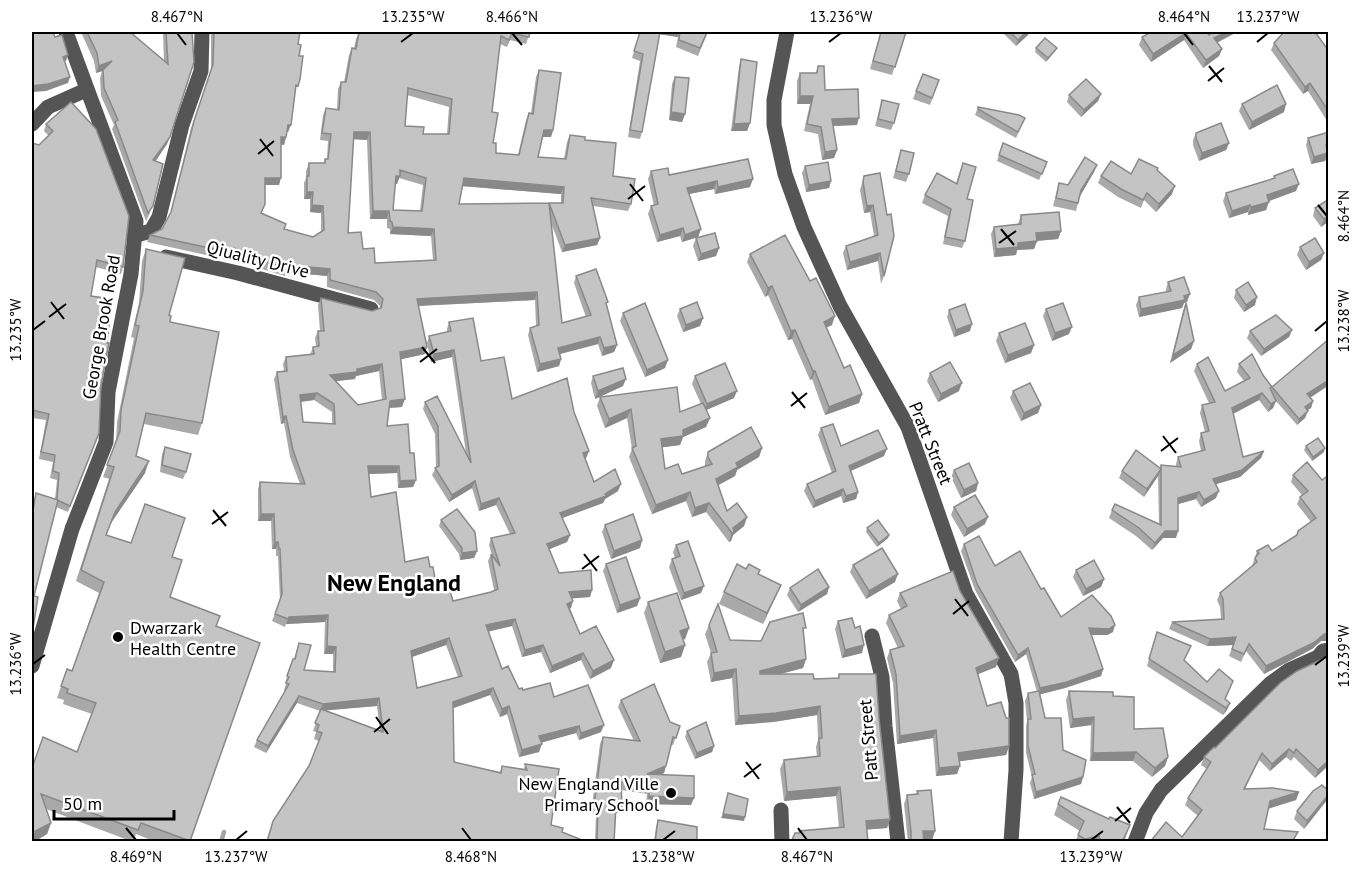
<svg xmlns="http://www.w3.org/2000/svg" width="1360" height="873" font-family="'PT Sans',sans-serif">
	<rect width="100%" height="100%" fill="#fff"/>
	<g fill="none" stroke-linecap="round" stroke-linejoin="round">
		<polyline stroke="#a3a3a3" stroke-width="4.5" points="221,842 224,832"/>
		<g stroke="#555" stroke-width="15">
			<polyline points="787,32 774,100 774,125 785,174 804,227 840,306 908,427 966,594 1011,674 1016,703 1016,770 1011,842"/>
			<polyline points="32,124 48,107 86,90"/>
			<polyline points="133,236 151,231 159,217 182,125 201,71 202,32"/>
			<polyline points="166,257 238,273 371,309"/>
			<polyline points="872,636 882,677 885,726 898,842"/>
			<polyline points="32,666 72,529 106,442 108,392 131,274 136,221 66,32"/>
			<polyline points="781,810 782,842"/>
			<polyline points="1135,842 1146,813 1161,790 1271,683 1289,670 1318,657 1323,651 1328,650"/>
		</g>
	</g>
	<g fill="#a9a9a9" fill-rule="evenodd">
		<polygon points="81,32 130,32 164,62 163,32 192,32 167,144 155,161 150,213 146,221 112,129 114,125 101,96 100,78 102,71 96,73 94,61"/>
		<path d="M211,32h89l-2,12 1,12 -4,37 -7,39h-1l-3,13 -3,-1 -2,41h-14l-4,29 23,16 29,7 8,-5v-19l-11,-1v-13h-6v-16l2,-5v-7l3,-8h15l1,-4h2l1,-18 -8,-1 3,-25 3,-7 11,1 1,-20 3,-7h3l5,-27 3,-7h2l2,-9 3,-7 6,1 165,-1 -4,12 -16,-4 -3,7 -7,-3 -8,68 1,31 3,10 22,2 8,-35 3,-7h2l5,-36 3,-7 14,60 -2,7h-8l-5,20 26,2 3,-17 3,-7 15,5 28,36 18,28 -3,7 -35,-5 7,32 -3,7 -35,7 -12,-32 12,103 24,-6 -12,-34 2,-7 31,30 10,39 -3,7 -12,4 -4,-12 -38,10 1,5 -2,7 -22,6 -9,-37 2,-7 6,-2 -1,-26 -117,6 7,48 -24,5 1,48 -13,1 -2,18 23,27 6,27 -3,7 -15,1 -1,-15 -28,1 2,23 34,65 25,5 6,17 17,17 38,-9 3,-2 -6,-29 3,-7 1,1 -3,-10 2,-7 19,-4 -14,-29 -17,6 -7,-23 -23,14 -17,-27 4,-8 -1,-33 -12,-25 2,-7 41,51 -14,-96 -21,5 -4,-19 2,-7 18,-4v-3l2,-7 63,77 62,13 15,39 -3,7 -1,1 9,23 24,9 -13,8 -2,4 -41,15 8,17 -3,7 -18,7 10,24 33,17 -2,7 -18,1 -1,10h-1l10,26 31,34 -21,11 -9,-19 -31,13 -9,-21 -19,5 -10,-31 -24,5 14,38 17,20 35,8 47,35 -22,8 -3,-7 -35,9 -2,10 -20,5 -12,-43 -7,3 -10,-22 -37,13 1,54 46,10 2,-6 22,3 1,-5 26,61 11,7 20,8 12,2h-328l7,-21 36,-55 10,-25 -5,-2 2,-7 -3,-1 7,-20 -23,-8 -31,50 -12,-6 3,-7 28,-49 -1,-1 2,-6 -1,-1 8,-24h1l5,-16 5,27 29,2v-18h-9l1,-32 -39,2 -1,3 -13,-6 8,-20 -2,-45h-2v-7h-4l-1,-28h-13v-32l2,-7 40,2 -10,-27 -6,-34 -3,1 -7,-45 3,-7 7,-1 -1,-7 3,-7 24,-2 3,-8 3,-1 -1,-8 3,-7h2l-2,-26 3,-7 51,13 8,-2v-3l-6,-6 -47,-13v-11l-41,-4 -1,4 -23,-7 1,-4 -25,-8 -7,-2 -2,5 -82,-18 3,-7 12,-6 8,-14 21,-87 20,-57zM407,95l42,12 -2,27h-24l-18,-8zM353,139l14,1 3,79h17v9l3,1v5l41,2 2,24 -58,3 -27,-30zM399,178l24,7 -3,26 -27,-1 2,-27 2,1zM462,186l99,8v9h-12v3l-90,-2zM379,371l3,29 -24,5 -22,-24 19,-2 1,-3zM314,400l18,12v12l-29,-2 -2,-20zM446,645l12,32 -41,11 -5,-31zM377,706l3,25 -55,-21z"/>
		<polygon points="640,32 708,32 698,56 676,47 678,37 659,34 642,132 640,139 628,137 640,61 632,58"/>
		<polygon points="881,32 906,32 892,75 870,69"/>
		<polygon points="1002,32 1029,32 1028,35 1016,46"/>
		<polygon points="1151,32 1237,32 1217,42 1222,49 1219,56 1203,68 1184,40 1151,62 1139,45 1142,37"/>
		<polygon points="1274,43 1329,51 1329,124 1308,91 1303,94 1271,50"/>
		<polygon points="1036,48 1055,51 1046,62 1035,52"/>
		<polygon points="741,59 750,123 747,131 731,131 739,67"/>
		<polygon points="818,66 825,90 857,125 833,126 837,150 834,158 822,160 818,134 804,131 810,104 797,104 797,81 800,73 816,73"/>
		<polygon points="675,77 685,114 682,122 669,120 672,84"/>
		<polygon points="939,80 930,105 913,99 916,91"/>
		<polygon points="1101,94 1098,101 1081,117 1067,102 1069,95"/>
		<polygon points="882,100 894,123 891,130 875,126"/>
		<polygon points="71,102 123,267 121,274 96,267 91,296 101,316 101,385 99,433 68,512 56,507 34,596 32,635 32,509 36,493 55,499 57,480 50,478 53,462 39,459 46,420 32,418 32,143 39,145 49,136 44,131 46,124"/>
		<polygon points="1242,104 1284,112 1249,130 1239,111"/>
		<polygon points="978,107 1025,118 1016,138 975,115"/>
		<polygon points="1329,132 1329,150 1327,151 1328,153 1325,161 1311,164 1306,145 1308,138"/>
		<polygon points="1196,133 1229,143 1226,150 1199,161 1193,145 1193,140"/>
		<polygon points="1003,143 1047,162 1039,180 997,161"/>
		<polygon points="901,150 909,174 906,182 893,178"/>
		<polygon points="963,163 967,199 965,241 962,248 943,244 948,216 922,203 925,195 956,183"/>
		<polygon points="805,166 831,181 829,188 806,192 802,173"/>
		<polygon points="1157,170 1172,194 1156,212 1144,200 1141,208 1118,197 1098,183 1101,176 1131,174"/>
		<polygon points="651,171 669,175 750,187 715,194 714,189 689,194 701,229 698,237 682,242 680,236 657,242 648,214 651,206 654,206 648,179"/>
		<polygon points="1094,172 1080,195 1076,211 1053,206 1059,183 1068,185"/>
		<polygon points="880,173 884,276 881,284 878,261 847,270 843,253 846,246 874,236 870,212 864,213 860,190 864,176"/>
		<polygon points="1274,176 1296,191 1268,201 1266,210 1248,215 1248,212 1229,218 1223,201 1226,193 1273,179"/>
		<polygon points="1315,208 1329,221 1321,227 1313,216"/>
		<polygon points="1021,215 1061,231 1058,239 1037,241 1034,249 1017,250 1016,255 994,257 991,234 994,227 1018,224"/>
		<polygon points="696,238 719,248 716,256 698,261 693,246"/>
		<polygon points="1300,247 1324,253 1321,260 1306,270 1297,255"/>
		<polygon points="146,249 169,315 170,322 202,423 198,435 144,424 136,456 145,473 111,523 106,535 172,557 170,597 216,626 260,643 190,842 156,842 136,834 133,842 46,809 51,823 47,834 34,842 32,842 32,768 77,752 92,714 63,704 64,700 57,698 67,669 72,671 99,593 76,581 109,479 103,477 116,442 117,422 134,338 131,337 139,303 142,261"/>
		<polygon points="750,254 832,325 826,328 844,368 862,394 859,403 825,415 812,379 810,380 792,339 788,340 768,295 765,297 747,262"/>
		<polygon points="1168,282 1187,302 1184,303 1182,308 1139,317 1136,305 1139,297 1166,292 1166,289"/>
		<polygon points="1236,290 1255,305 1244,312 1234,298"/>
		<polygon points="1186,303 1194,341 1191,349 1170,363 1183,311"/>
		<polygon points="680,309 703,318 700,326 683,332 677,316"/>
		<polygon points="1046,309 1069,334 1052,341 1043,316"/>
		<polygon points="949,310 970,331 954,337 947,317"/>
		<polygon points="623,313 665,368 645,377 620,321"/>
		<polygon points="1292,330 1289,337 1261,356 1247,338 1250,331"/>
		<polygon points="999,333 1034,345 1031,353 1005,363 996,341"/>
		<polygon points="1329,339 1329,385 1310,398 1313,401 1311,408 1307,410 1305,418 1297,425 1276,401 1273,408 1268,412 1259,400 1233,414 1243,457 1264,451 1261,458 1240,477 1216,484 1216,498 1201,507 1196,499 1178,504 1176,538 1163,538 1152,550 1136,536 1109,518 1112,510 1159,524 1158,476 1144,497 1119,478 1122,471 1160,468 1161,465 1176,466 1176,464 1178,457 1201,451 1199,441 1201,433 1205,432 1200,413 1202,405 1209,403 1194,371 1197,364 1225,391 1244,381 1237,372 1239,364 1263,375 1272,387"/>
		<polygon points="930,373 959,391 938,402 927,381"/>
		<polygon points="593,376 623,386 595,399 591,383"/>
		<polygon points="695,376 734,398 706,410 710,418 706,427 683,437 680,445 662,447 665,469 682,474 705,466 705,461 708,452 762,448 759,457 737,470 735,476 718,485 727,511 747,517 744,526 733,535 731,541 729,542 706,512 692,517 686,501 652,514 629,457 632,449 627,418 605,428 597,406 600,397 680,412 701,404 692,384"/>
		<polygon points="1013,391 1041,405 1038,413 1021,421 1010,398"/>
		<polygon points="821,428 841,446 884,456 851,471 858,492 856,499 843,503 841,496 813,508 804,491 807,484 832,473 818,435"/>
		<polygon points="1306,446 1324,452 1312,461 1304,450"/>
		<polygon points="165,447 186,472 183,479 160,472 162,454"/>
		<polygon points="954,470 978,483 976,491 961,498 951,477"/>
		<polygon points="1293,475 1322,480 1321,641 1312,649 1264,674 1246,651 1241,662 1229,656 1233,645 1207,646 1169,629 1172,622 1221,619 1220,607 1217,600 1220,593 1252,566 1257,551 1272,551 1296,536 1298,531 1311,522 1297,504 1300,497 1302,495 1291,482"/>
		<polygon points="954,507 985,524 964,537 951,515"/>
		<polygon points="441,520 477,551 474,558 460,560 459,554 439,526"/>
		<polygon points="605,525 642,540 640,548 611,559 602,532"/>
		<polygon points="867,528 889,535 888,538 877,547 866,532"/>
		<polygon points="964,544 995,566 1041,589 1061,617 1113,632 1107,635 1091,635 1103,669 1101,676 1065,688 1040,694 1045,718 1063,750 1083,777 1081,784 1034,799 1030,783 1032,777 1026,753 1026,726 1027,721 1025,701 1028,693 1037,692 1026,654 1015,662 975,590 961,551"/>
		<polygon points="676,545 701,593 681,600 669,567 672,559 675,558 673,552"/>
		<polygon points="606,564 640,598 637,606 617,613 603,571"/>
		<polygon points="853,565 895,582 866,599 850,572"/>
		<polygon points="1076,570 1104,579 1101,587 1083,596 1073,577"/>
		<polygon points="758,574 781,585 776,596 763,624 719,604 724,592"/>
		<polygon points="829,587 827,594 798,612 787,595 790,588"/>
		<polygon points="960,591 996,667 978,674 987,706 1009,746 1006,755 959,761 957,774 936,776 933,738 897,744 893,683 887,658 890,650 898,648 886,623 889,615 901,609 897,601 900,593"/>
		<polygon points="648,602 689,628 685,639 683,639 685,645 681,657 660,663 644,613"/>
		<polygon points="838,621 862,653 842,658 835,629"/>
		<polygon points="709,625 730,640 761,641 804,635 806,659 803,668 780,674 814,679 838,678 839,674 879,718 890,819 887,828 799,833 799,831 839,828 836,796 784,801 780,769 784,760 817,757 816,747 818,740 817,715 773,722 735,725 732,678 711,682 707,662 711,653 705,634"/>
		<polygon points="1155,639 1191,646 1184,661 1226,699 1227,710 1223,715 1147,666"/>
		<polygon points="1280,683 1329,765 1315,778 1294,757 1291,761 1286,757 1270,771 1259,760 1245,789 1299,792 1296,800 1269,808 1264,829 1296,840 1182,837 1198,816 1185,805 1188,798 1207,769 1201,765 1204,757 1215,748"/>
		<polygon points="1069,691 1113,696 1134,729 1168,757 1165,766 1152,777 1133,761 1090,761 1091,725 1070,728 1066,700"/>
		<polygon points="621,700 670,722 680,726 673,745 671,745 664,773 660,775 691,805 646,804 647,794 621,790 622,806 619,813 616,813 614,842 595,842 596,814 591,813 600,744 603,737 634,741 618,707"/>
		<polygon points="687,731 714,746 712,752 695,759 685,737"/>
		<polygon points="917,791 935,831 932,840 924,840 924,842 908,842 904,804 907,795 916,795"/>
		<polygon points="1329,791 1329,796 1327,800 1304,829 1294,819 1297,811"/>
		<polygon points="1058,804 1130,825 1124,842 1075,842 1080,831 1054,815"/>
		<polygon points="658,820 697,842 654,842 656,827"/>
	</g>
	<g fill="#898989">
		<polygon points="659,32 680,32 678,37 658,34"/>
		<polygon points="1026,32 1029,32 1028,35 1016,46 1018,40"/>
		<polygon points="1226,32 1237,32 1211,46 1214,38"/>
		<polygon points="1186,33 1184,40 1151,62 1153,54"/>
		<polygon points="1057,48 1055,51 1046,62 1048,58"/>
		<polygon points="1222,49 1219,56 1203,68 1206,60"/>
		<polygon points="68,55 66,61 61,63 63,57"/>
		<polygon points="112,61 109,69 96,73 99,66"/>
		<polygon points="70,77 68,83 46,91 32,92 32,86"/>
		<polygon points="1310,83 1308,91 1303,94 1305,87"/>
		<polygon points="1101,94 1098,101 1081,117 1084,110"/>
		<polygon points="800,96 813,96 810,104 797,104"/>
		<polygon points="1286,104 1284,112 1249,130 1252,122"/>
		<polygon points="671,112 685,114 682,122 669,120"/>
		<polygon points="859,118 857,125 829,126 832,119"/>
		<polygon points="750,123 747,131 731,131 734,124"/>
		<polygon points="288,125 291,125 288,132 285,132"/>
		<polygon points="544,130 553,130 551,137 542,137"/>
		<polygon points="354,132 370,132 367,140 351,139"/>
		<polygon points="170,137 167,144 151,168 153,160"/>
		<polygon points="281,137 286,137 284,145 278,144"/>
		<polygon points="1229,143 1226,150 1199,161 1202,153"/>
		<polygon points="837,150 834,158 822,160 825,152"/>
		<polygon points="1328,153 1325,161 1311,164 1314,157"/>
		<polygon points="1097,165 1094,172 1079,198 1081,190"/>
		<polygon points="396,176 400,176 397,184 393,183"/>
		<polygon points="265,178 281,178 279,185 262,185"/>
		<polygon points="464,178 564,187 561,194 461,186"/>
		<polygon points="753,179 750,187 715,194 718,187"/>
		<polygon points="717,181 714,189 684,195 687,188"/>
		<polygon points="831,181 829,188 806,192 809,185"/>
		<polygon points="1299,184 1296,191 1264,203 1267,195"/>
		<polygon points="1175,186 1172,194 1156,212 1159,204"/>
		<polygon points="307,192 313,192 310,199 304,199"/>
		<polygon points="1269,202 1266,210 1248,215 1251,207"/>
		<polygon points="312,205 323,206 321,213 310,212"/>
		<polygon points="873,205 870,212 864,213 867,206"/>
		<polygon points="1250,205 1248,212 1229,218 1232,211"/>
		<polygon points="373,211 389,211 387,219 370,219"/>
		<polygon points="1329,216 1329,221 1321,227 1324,219"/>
		<polygon points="393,227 434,229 431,236 390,234"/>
		<polygon points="683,228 680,236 657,242 660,235"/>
		<polygon points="701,229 698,237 682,242 685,235"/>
		<polygon points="1061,231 1058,239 1034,241 1036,233"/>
		<polygon points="600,238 597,245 562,252 565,245"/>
		<polygon points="1037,241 1034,249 1017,250 1016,255 994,257 996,249 1018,243"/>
		<polygon points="719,248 716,256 698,261 701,254"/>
		<polygon points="880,253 878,261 847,270 850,262"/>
		<polygon points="1324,253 1321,260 1306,270 1309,262"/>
		<polygon points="289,265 330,269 327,276 286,272"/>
		<polygon points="772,286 768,295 765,297 768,288"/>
		<polygon points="537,292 535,300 414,306 417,299"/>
		<polygon points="1190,294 1187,302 1184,303 1182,308 1139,317 1141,309"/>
		<polygon points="1257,297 1255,305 1244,312 1246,305"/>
		<polygon points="835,316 832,325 820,330 824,322"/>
		<polygon points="703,318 700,326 683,332 686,325"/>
		<polygon points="972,324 970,331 954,337 956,330"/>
		<polygon points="1072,327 1069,334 1052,341 1055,333"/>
		<polygon points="795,330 792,339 788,340 791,331"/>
		<polygon points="1292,330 1289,337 1261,356 1264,349"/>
		<polygon points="600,337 598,344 556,355 558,348"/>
		<polygon points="1194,341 1191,349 1170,363 1173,355"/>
		<polygon points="617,345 614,352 602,356 604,348"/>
		<polygon points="1034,345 1031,353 1005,363 1008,355"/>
		<polygon points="427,347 425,354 398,360 400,352"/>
		<polygon points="454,350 452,357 431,362 434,354"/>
		<polygon points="561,359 559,366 537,372 540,364"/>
		<polygon points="668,360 665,368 645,377 647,370"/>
		<polygon points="382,364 379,371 356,376 355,379 328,382 330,375"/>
		<polygon points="813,371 815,371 812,379 810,380"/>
		<polygon points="626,379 623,386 595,399 598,391"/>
		<polygon points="1329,380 1329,385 1305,401 1307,394"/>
		<polygon points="962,383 959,391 938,402 941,394"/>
		<polygon points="737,391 734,398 704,411 707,404"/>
		<polygon points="317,393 314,400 298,402 300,395"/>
		<polygon points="1262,393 1259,400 1229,416 1232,408"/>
		<polygon points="862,394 859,403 825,415 829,407"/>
		<polygon points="405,399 402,407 387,408 390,401"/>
		<polygon points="1276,401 1273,408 1268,412 1271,404"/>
		<polygon points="1313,401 1311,408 1303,413 1305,407"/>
		<polygon points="1041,405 1038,413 1021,421 1024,413"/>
		<polygon points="631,409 627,418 605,428 609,419"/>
		<polygon points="1308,411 1305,418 1297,425 1299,419"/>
		<polygon points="286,416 284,423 281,424 283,417"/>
		<polygon points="710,418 706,427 683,437 680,445 658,448 661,439"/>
		<polygon points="762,448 759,457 737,470 735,476 713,488 716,479 736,463"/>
		<polygon points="1325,448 1324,452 1312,461 1313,457"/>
		<polygon points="887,449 884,456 846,473 849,466"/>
		<polygon points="589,451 586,458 580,461 583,453"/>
		<polygon points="1264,451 1261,458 1240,477 1210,486 1213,479"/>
		<polygon points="149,461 145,473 111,523 101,547 115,512"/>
		<polygon points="368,466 399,466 397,473 365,474"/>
		<polygon points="1161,469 1158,476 1144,497 1147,489"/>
		<polygon points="416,480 413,487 398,488 400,481"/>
		<polygon points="475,481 472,488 449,502 452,495"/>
		<polygon points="978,483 976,491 961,498 964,490"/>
		<polygon points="621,484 618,491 605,499 603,503 557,520 560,513 605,494"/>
		<polygon points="843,489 841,496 813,508 815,501"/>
		<polygon points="1219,491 1216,498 1201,507 1204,500"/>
		<polygon points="690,492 686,501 652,514 656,505"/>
		<polygon points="858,492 856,499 843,503 846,496"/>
		<polygon points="1199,492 1196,499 1175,505 1178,498"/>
		<polygon points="499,498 496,505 479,511 481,504"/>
		<polygon points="709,503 706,512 692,517 695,508"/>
		<polygon points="261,514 274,514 271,521 258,521"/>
		<polygon points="747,517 744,526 733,535 731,541 729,542 733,528"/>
		<polygon points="988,517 985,524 964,537 967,529"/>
		<polygon points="1165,531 1178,531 1176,538 1163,538 1152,550 1155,543"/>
		<polygon points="570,535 567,542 545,551 547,544"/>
		<polygon points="889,535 888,538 877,547 879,543"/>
		<polygon points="642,540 640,548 611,559 614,551"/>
		<polygon points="275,542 278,542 276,549 272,549"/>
		<polygon points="477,551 474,558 460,560 462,553"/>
		<polygon points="898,574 895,582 866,599 869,591"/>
		<polygon points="1104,579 1101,587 1083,596 1086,589"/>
		<polygon points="781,585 776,596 763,624 767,613"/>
		<polygon points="704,586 701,593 681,600 684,593"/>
		<polygon points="829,587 827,594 798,612 801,605"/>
		<polygon points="592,590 590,597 566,599 569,592"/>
		<polygon points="640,598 637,606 617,613 620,605"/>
		<polygon points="573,601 571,608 565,611 567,604"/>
		<polygon points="328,615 325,622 286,624 289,617"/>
		<polygon points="515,619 512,626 483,633 486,625"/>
		<polygon points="1115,625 1113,632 1107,635 1086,635 1089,628"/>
		<polygon points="689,628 685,639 676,642 680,631"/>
		<polygon points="1324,634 1329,634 1329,641 1321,641 1312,649 1264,674 1266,666"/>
		<polygon points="1236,637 1233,645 1207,646 1210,639"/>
		<polygon points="449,638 446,645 409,658 411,651"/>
		<polygon points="543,645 541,652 522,657 525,650"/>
		<polygon points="685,645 681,657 660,663 665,652"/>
		<polygon points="864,645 862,653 842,658 845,650"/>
		<polygon points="327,646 336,647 333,654 324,654"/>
		<polygon points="1028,648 1026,654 1015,662 1018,655"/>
		<polygon points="583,653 581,660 550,673 552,666"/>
		<polygon points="999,658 996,667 973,676 976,668"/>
		<polygon points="806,659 803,668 757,680 760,671"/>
		<polygon points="614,660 611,668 590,679 593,671"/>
		<polygon points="736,669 732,678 711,682 714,673"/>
		<polygon points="1103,669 1101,676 1065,688 1038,695 1040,688"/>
		<polygon points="493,688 490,695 451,709 453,702"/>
		<polygon points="299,696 297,703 266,753 268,746"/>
		<polygon points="379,698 377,706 320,711 323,704"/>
		<polygon points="1230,703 1227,710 1223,715 1226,708"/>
		<polygon points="509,706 507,714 500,717 502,709"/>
		<polygon points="820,706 817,715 773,722 735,725 739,716"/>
		<polygon points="1094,717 1091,725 1070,728 1073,719"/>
		<polygon points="604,725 601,732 579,740 581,733"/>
		<polygon points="579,726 576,733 537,744 539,736"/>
		<polygon points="936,730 933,738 897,744 900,736"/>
		<polygon points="542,744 539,752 519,757 522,750"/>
		<polygon points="714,746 712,752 695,759 697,753"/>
		<polygon points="1009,746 1006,755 955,762 958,753"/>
		<polygon points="1289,749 1286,757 1270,771 1272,764"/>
		<polygon points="1136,752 1133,761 1090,761 1093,753"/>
		<polygon points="1168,757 1165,766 1152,777 1155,768"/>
		<polygon points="1329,760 1329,765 1315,778 1318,770"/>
		<polygon points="666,766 664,773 645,781 647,774"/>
		<polygon points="960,766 957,774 936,776 939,768"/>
		<polygon points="1083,777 1081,784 1034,799 1036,792"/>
		<polygon points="840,787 836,796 784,801 787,792"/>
		<polygon points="1299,792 1296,800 1268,809 1270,801"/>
		<polygon points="1329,794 1327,800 1304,829 1307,821"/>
		<polygon points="649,796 694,798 691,805 646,804"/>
		<polygon points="616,806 622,806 619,813 613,813"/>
		<polygon points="723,814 745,817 744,821 721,818"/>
		<polygon points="890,819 887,828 863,830 866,821"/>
		<polygon points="51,823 47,834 34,842 32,842 32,833"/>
		<polygon points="923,831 935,831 932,840 920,840"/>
		<polygon points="1099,836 1097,842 1084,842 1085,839"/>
	</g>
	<g fill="#c4c4c4" stroke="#898989" stroke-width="1.5" fill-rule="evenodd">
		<polygon points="32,32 53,32 55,37 62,35 68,55 63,57 70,77 48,84 32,86"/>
		<polygon points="87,32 130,32 168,64 166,32 192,32 194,62 170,137 153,160 163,164 153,206 148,213 115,122 118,120 104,88 103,70 112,61 99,66 97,53"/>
		<path d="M214,32h86l-2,12 3,1 -2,11h4l-3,23 -2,7 -2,-1 -5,40h-3l-2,12h-5v41h-16v26l-4,9 25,11 -2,5 29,8 11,-7 -1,-24 -11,-1 1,-13h-6v-16h2v-13h16v-4h3l3,-25 -9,-1 4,-25 13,2 2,-28h5l6,-34 4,1 3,-17 6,1 1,-1h164l-1,5 -17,-4 -3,7 -8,-4 -9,76 6,1 -5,30h3v10l23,2 10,-42 4,1 6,-44 22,3 -8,57h-9l-6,27 28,2 4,-24 15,2v3l31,3 -3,33 22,3 -4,25 -40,-6 9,40 -35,7 -16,-42h14l1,-16 -100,-9 -5,26 90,-1 13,120 29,-8 -15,-39 20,-7 12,33 -2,1 11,42 -13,3 -4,-11 -42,11 3,11 -21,5 -10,-36 9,-3 -2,-33 -120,7 10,48 -27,5 5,47 -15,2 -3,25 21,-2 2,29h4l2,27 -16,1 -1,-15h-31l3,31 25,-5 9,70 23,-5 2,10h3l3,17 11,-3 6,20 38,-9 7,-3 -7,-35 9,12 -9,-28 24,-5 -16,-35 -18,6 -6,-23 -23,14 -17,-27 4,-2 -1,-40 -13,-24 12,-6 34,67 -17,-113 -20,4 -5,-18 22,-5 -2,-9 24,-4 8,43 23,-4 8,42 55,-21 7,34 15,39 -6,2 11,29 21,-13 6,15 -16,10 1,2 -46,17 10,22 -23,9 12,29 32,-3 1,20 -23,2 4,9 -6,3 13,30 16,-8 18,34 -21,11 -10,-18 -31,13 -9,-21 -18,5 -10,-31 -29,6 16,44 6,-3 11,23 3,-1 1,2 27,-7 4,14 34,-12 16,40 -23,8 -2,-7 -40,10 3,8 -20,6 -13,-44 -7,3 -9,-21 -40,14 1,60 47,11 1,-7 25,4 -2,-6 34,5 -8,56 12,3 -1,4 20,8 12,2h-327l6,-21 36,-55 13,-33 -5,-2 2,-6 -4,-2 6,-14 62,23 -4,-34 -56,6 -24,-8 -31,50 -11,-6 32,-56 -3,-1 3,-6 -2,-1 6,-17h2l4,-16 12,2 -7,25 31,2 1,-25 -9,-1 1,-31 -39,2 -1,2 -13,-5 7,-20 -2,-45h-1l-1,-7h-3l-1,-28h-13l-1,-32 45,2 -12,-34 -7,-34 -3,1 -6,-45 10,-1 -1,-14 28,-3 -1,-7 6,-1 -1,-15h6l-3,-33 51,13 9,-3 2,-9 -7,-7 -46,-12v-11l-41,-4 -1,3 -23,-6 1,-4 -25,-8 -8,-2 -1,5 -82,-18 12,-6 9,-17 23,-91 19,-57zM408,88l44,11 -3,35h-26l1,-7 -19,-1zM354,132h16l3,79h16l1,10 2,1 1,5 41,2 2,31 -61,3 -1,-15 -11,1 -2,-17 -13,1zM400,170l26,8 -4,33 -29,-1 3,-34h4zM382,364l4,35 -28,6 -28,-30 27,-3v-3zM317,393l17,11 1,20 -32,-2 -3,-27zM449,638l13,38 -45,12 -6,-37z"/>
		<polygon points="640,32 660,32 642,132 630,130 643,54 634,51"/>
		<polygon points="680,32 707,32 700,48 679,40"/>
		<polygon points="881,32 906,32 895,67 873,61"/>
		<polygon points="1010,32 1026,32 1018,40"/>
		<polygon points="1151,32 1206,32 1209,35 1210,34 1209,32 1226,32 1214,38 1222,49 1206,60 1186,33 1153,54 1142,37"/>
		<polygon points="1284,32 1315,32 1329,51 1329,112 1310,83 1305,87 1274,43"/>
		<polygon points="1045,38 1057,48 1048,58 1036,48"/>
		<polygon points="741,59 757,62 750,123 734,124"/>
		<polygon points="818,66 824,66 825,90 858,89 859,118 832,119 837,150 825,152 821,127 807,124 813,96 800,96 800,73 817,73"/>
		<polygon points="923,74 939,80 932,98 916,91"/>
		<polygon points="675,77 689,78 685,114 671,112"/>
		<polygon points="1086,79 1101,94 1084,110 1069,95"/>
		<polygon points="1277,85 1286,104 1252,122 1242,104"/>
		<polygon points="882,100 899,104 894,123 878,119"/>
		<polygon points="71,102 96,129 129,216 123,267 97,260 91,296 104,298 101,316 110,317 107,343 109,343 101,385 99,433 70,506 57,500 59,473 53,471 55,455 41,452 49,414 32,410 32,143 39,145 53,131 46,124"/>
		<polygon points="978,107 1019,115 1025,118 1018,132 978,109"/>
		<polygon points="1221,123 1229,143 1202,153 1196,138 1196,133"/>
		<polygon points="1329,132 1329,144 1326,145 1328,153 1314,157 1308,138"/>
		<polygon points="1003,143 1047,162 1042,174 999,155"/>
		<polygon points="901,150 914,153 909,174 896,171"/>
		<polygon points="1085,157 1097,165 1081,190 1078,203 1056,198 1059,183 1068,185"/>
		<polygon points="748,159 753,179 718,187 717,181 687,188 701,229 685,235 683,228 660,235 651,206 658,204 651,171 668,168 669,175"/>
		<polygon points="1139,159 1158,168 1157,170 1175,186 1159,204 1147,193 1143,200 1121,189 1101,176 1111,161 1131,174"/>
		<polygon points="828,162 831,181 809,185 805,166"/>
		<polygon points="963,163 976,167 967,199 973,200 965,241 945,237 951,209 925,195 937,173 957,184"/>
		<polygon points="1293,169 1299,184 1267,195 1269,202 1251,207 1250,205 1232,211 1226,193 1275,178 1274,176"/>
		<polygon points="880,173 887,215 891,214 894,236 884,276 880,253 850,262 846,246 878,235 873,205 867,206 863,182 864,176"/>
		<polygon points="1329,199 1329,216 1324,219 1315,208"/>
		<polygon points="1059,212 1061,231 1036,233 1037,241 1018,243 1018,247 996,249 994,227 1021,224 1021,215"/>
		<polygon points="715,233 719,248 701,254 696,238"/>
		<polygon points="785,235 810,281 816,278 835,316 824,322 844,368 850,365 862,394 829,407 815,371 813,371 795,330 791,331 772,286 768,288 750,254"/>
		<polygon points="1315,238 1324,253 1309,262 1300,247"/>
		<polygon points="146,249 185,258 169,315 171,316 170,322 219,332 202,423 146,413 136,456 149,461 115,512 106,535 131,543 145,504 185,518 172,557 182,560 170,597 220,616 216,626 260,643 190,841 141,823 138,830 41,794 51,823 32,833 32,768 43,737 77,752 96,703 67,693 68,689 61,686 67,669 72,671 104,582 81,570 114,467 107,465 120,431 121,410 139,326 135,325 143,291"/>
		<polygon points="1184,277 1190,294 1184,296 1185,300 1141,309 1139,297 1171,291 1168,282"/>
		<polygon points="1248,282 1257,297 1246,305 1236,290"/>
		<polygon points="697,302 703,318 686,325 680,309"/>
		<polygon points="645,303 668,360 647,370 623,313"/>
		<polygon points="1063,303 1072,327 1055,333 1046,309"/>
		<polygon points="1186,303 1194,341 1173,355"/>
		<polygon points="965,304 972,324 956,330 949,310"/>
		<polygon points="1276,315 1292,330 1264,349 1250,331"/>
		<polygon points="1025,323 1034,345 1008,355 999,333"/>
		<polygon points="1329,339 1329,380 1307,394 1313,401 1305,407 1308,411 1299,419 1272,387"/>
		<polygon points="1252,354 1263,375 1272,387 1270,388 1276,401 1271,404 1262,393 1232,408 1243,457 1264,451 1242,470 1213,479 1219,491 1204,500 1199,492 1178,498 1178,531 1165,531 1155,543 1139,528 1112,510 1115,504 1161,525 1161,465 1181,467 1178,457 1205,450 1201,433 1209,431 1202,405 1215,402 1197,364 1208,357 1225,391 1250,378 1239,364"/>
		<polygon points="950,362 962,383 941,394 930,373"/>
		<polygon points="725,363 737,391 707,404 695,376"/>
		<polygon points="623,368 626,379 598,391 593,376"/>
		<polygon points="1030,383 1041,405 1024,413 1013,391"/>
		<polygon points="677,387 680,412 703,403 710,418 683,430 683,436 661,439 665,469 678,464 682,474 712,464 708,457 708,452 751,427 762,448 736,463 738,467 716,479 727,511 737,503 747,517 733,528 734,532 732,533 709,503 695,508 690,492 656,505 632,448 636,446 631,409 609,419 600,397"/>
		<polygon points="833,424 841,446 878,430 887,449 849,466 858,492 846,496 843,489 815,501 807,484 836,471 821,428"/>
		<polygon points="1318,438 1325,448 1313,457 1306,446"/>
		<polygon points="165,447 191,454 186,472 162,465"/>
		<polygon points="1136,450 1161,469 1147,489 1122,471"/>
		<polygon points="1307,462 1322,480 1329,475 1329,634 1324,634 1315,642 1266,666 1249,644 1244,654 1232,649 1236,637 1210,639 1172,622 1224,619 1223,599 1220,593 1257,562 1255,558 1259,553 1257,551 1268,545 1272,551 1297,535 1298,531 1316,518 1300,497 1308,491 1293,475"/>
		<polygon points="969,463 978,483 964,490 954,470"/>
		<polygon points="36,493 58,500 34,596 38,597 32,635 32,516"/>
		<polygon points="975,495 988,517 967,529 954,507"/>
		<polygon points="457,509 475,532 477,551 462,553 462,548 441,520"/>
		<polygon points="633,514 642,540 614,551 605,525"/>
		<polygon points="878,520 889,535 879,543 867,528"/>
		<polygon points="979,536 995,566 1020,551 1041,589 1044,588 1061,617 1092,595 1111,616 1115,625 1109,629 1089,628 1103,669 1067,682 1040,688 1028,648 1018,655 977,584 964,544"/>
		<polygon points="688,541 704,586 684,593 672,559 680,556 676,545"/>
		<polygon points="882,548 898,574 869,591 853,565"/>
		<polygon points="626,557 640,598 620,605 606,564"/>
		<polygon points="1094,560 1104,579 1086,589 1076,570"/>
		<polygon points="737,564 746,569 749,564 760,570 758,574 781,585 767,613 724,592"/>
		<polygon points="818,569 829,587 801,605 790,588"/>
		<polygon points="953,571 960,591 999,658 976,668 987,706 1001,702 1006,718 1009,718 1009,746 958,753 960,766 939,768 936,730 900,736 896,674 890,650 904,646 889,615 907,606 900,593"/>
		<polygon points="677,593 689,628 680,631 685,645 665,652 648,602"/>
		<polygon points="718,604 730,640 761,641 770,622 803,613 806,628 803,628 806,659 760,671 760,674 813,674 814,679 839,678 839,674 876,674 879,718 890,819 866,821 868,842 791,842 795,833 800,833 799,831 844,827 840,787 787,792 784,760 820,756 819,738 822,738 820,706 776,713 739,716 736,669 714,673 711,653 717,652 709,625"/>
		<polygon points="852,618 855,628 860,626 864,645 845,650 838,621"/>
		<polygon points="1157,632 1191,646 1184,660 1207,682 1219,669 1233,681 1225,699 1230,703 1226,708 1149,659"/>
		<polygon points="1329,656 1329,760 1318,770 1296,749 1294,753 1289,749 1272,764 1262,753 1244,789 1273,788 1299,792 1270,801 1264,829 1298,832 1292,842 1150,842 1166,822 1182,837 1202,810 1188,798 1211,762 1204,757 1214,747 1215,748 1280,683 1297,671"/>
		<polygon points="654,684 670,722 680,726 676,738 673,737 666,766 647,774 694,776 694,798 649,796 649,787 621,782 622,806 616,806 614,842 597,842 598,807 594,806 603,737 640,741 621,700"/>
		<polygon points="1039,691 1045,718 1061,718 1063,750 1086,760 1083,777 1036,792 1032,775 1035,774 1028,746 1028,719 1031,719 1028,693"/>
		<polygon points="1069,691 1113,692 1113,696 1134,697 1134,729 1163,728 1168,757 1155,768 1136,752 1093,753 1094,717 1073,719"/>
		<polygon points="706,722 714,746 697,753 687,731"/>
		<polygon points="1322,785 1329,791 1329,794 1307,821 1297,811 1313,791"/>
		<polygon points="931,790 935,831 923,831 924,842 911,842 911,832 907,795 918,794 917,791"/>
		<polygon points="728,793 748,799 745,817 723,814"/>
		<polygon points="1061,797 1109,819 1110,817 1130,825 1122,842 1101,842 1099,836 1085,839 1078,835 1084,821 1058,804"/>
		<polygon points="658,820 697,827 697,842 655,842"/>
	</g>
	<path fill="none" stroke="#000" stroke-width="2" d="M177,33l9,12M512,33l10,12M1184,33l9,12M401,42l12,-9M829,42l12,-9M1257,42l11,-9M1209,66l13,16M1208,81l16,-13M260,139l13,17M258,154l16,-13M630,184l13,17M628,199l17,-13M1318,205l9,11M1001,229l13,16M999,243l17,-12M51,302l13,17M49,317l17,-13M33,330l12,-9M1315,331l12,-10M422,347l13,16M420,362l17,-13M792,392l13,16M791,406l16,-13M1163,436l13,17M1161,451l17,-13M213,510l13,16M212,524l16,-12M584,554l13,17M582,569l17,-13M955,599l13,17M953,614l16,-13M33,664l12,-9M1315,665l12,-9M376,717l12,17M374,732l16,-13M746,762l13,17M744,777l17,-13M1117,807l13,16M1115,821l16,-13M126,828l10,12M462,828l9,12M798,828l9,12M236,840l11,-9M663,840l12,-9M1091,840l12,-9"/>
	<g fill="#000" stroke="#fff" stroke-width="2">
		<circle cx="118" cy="637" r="6"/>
		<circle cx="671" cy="793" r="6"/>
	</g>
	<g text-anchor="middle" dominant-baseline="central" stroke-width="5" stroke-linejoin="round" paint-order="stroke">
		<g font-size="18" fill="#000" stroke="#fff">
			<text transform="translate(258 259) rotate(14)">Qiuality Drive</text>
			<text transform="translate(101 327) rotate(-80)">George Brook Road</text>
			<text transform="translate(931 443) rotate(68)">Pratt Street</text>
			<text transform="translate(868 740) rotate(-95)">Patt Street</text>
		</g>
		<g font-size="18" fill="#000" stroke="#fff" text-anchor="start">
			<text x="130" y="627">Dwarzark<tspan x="130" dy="21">Health Centre</tspan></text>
			<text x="659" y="783" text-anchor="end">New England Ville<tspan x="659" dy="21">Primary School</tspan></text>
		</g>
		<g font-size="24" font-weight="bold" fill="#000" stroke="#fff">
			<text x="394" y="582">New England</text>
		</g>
	</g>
	<rect width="1360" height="873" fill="none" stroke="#ffffff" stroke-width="66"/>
	<path d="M54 810v9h120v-9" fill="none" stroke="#000000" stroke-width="3"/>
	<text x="63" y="810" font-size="18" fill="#000000" stroke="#ffffff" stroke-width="4.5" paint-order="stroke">50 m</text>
	<rect x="33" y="33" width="1294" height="807" fill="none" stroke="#000" stroke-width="2"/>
	<g font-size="15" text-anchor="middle" fill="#000">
		<text x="177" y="22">8.467°N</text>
		<text x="413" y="22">13.235°W</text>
		<text x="512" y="22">8.466°N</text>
		<text x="841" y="22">13.236°W</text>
		<text x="1184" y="22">8.464°N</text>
		<text x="1268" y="22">13.237°W</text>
		<text transform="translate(1344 216) rotate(-90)" y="5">8.464°N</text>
		<text transform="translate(1344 321) rotate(-90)" y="5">13.238°W</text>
		<text transform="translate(16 330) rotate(-90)" y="5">13.235°W</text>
		<text transform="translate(1344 656) rotate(-90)" y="5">13.239°W</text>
		<text transform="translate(16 664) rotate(-90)" y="5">13.236°W</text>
		<text x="136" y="862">8.469°N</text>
		<text x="236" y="862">13.237°W</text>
		<text x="471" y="862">8.468°N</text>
		<text x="663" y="862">13.238°W</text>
		<text x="807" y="862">8.467°N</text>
		<text x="1091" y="862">13.239°W</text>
	</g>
</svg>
